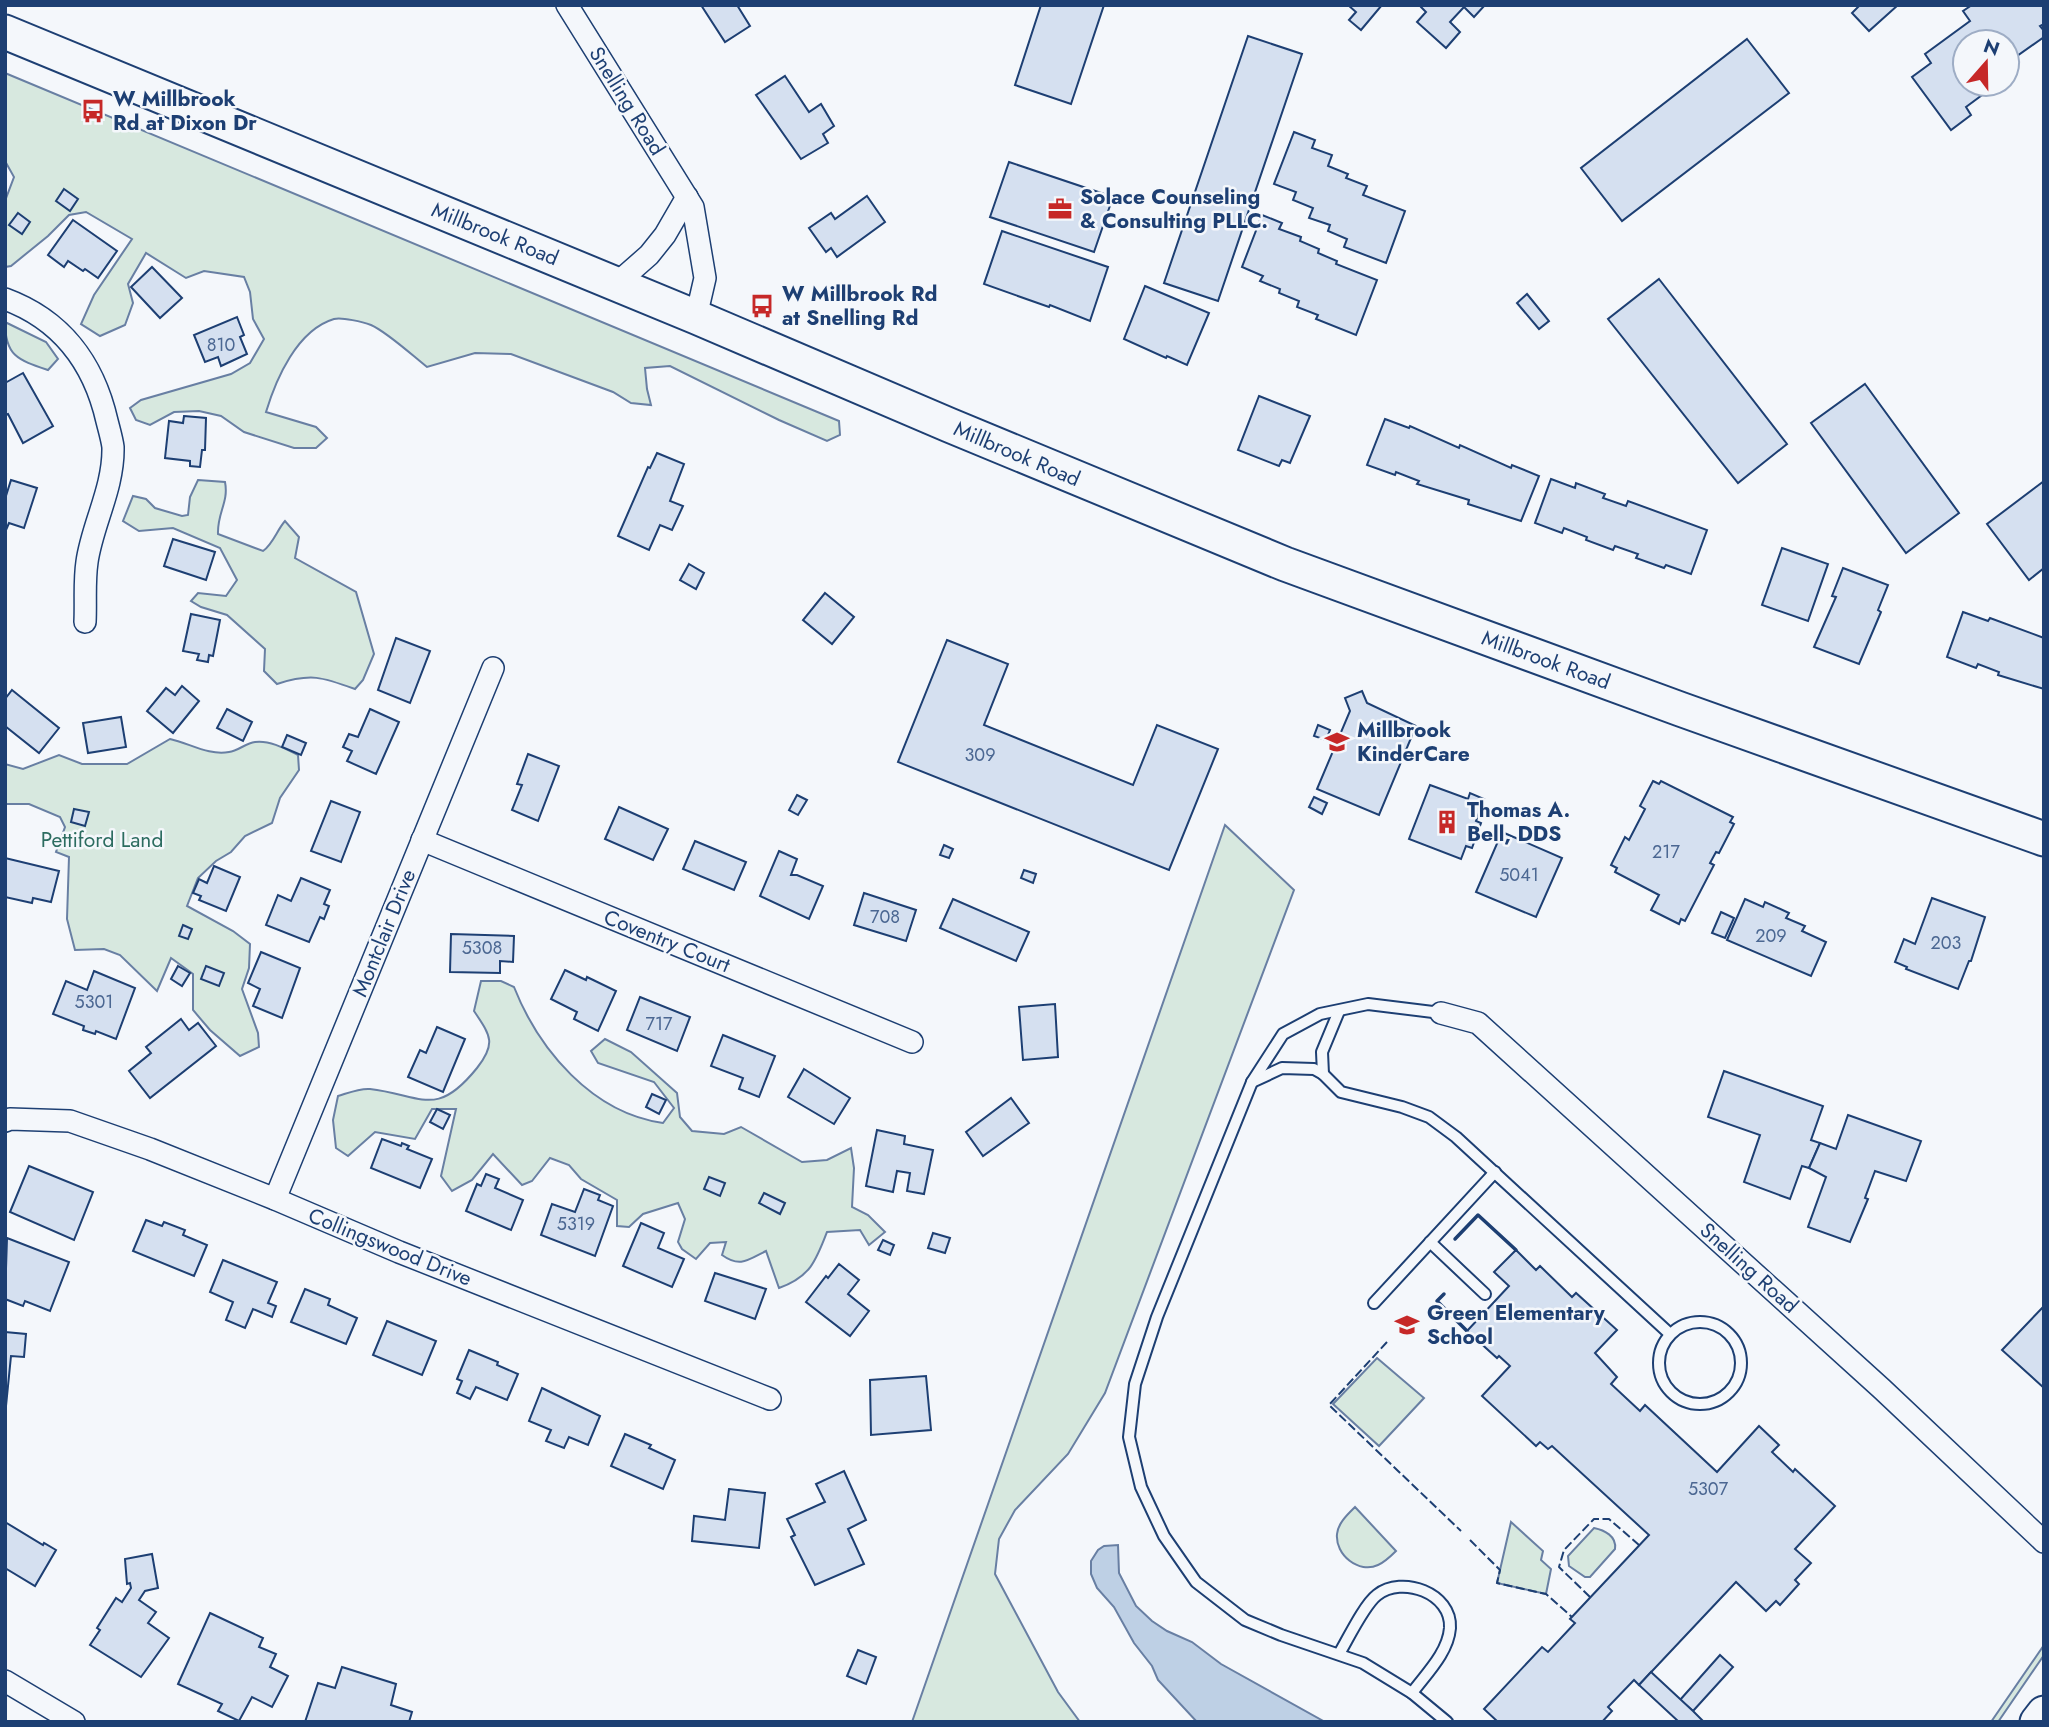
<svg xmlns="http://www.w3.org/2000/svg" width="2049" height="1727" font-family="Jost,sans-serif">
	<rect width="100%" height="100%" fill="#f4f7fb"/>
	<g fill="#d7e8df" stroke="#687fa3" stroke-width="2">
		<path d="M5,73l834,348 1,14 -13,6 -48,-21 -109,-54 -25,2 2,21 4,16 -20,-2 -18,-11 -102,-38 -36,-1 -48,14c-14,-11 -40,-35 -56,-42 -8,-3 -29,-8 -37,-6 -37,11 -58,60 -68,93l50,15 11,11 -11,10h-22l-50,-16 -23,-16 -22,-5 -25,1 -24,13 -14,-5 -6,-12 11,-8 90,-26 19,-11 14,-24 -11,-20 -3,-27 -6,-15 -40,-6 -18,7 -40,-25 -18,31 5,19 -8,22 -25,11 -19,-12 13,-29 38,-56 -46,-27 -17,3 -21,21 -37,30 -6,1v-66l9,-24 -9,-16z"/>
		<path d="M5,322l41,20 12,17 -10,11c-30,-10 -43,-14 -43,-48z"/>
		<path d="M198,480l27,2c4,20 -8,31 -7,52l45,17c10,-7 14,-21 22,-30l14,16 -4,21 61,34 18,62 -11,26 -8,9c-33,-12 -44,-16 -78,-5l-13,-13 1,-22 -38,-34 -26,-8 -10,-6 7,-8 28,3 11,-16 -17,-32 -47,-20 -34,3 -16,-10 10,-25 13,3 9,9 27,8 6,-1 2,-18z"/>
		<path d="M170,739c19,4 39,17 59,13 9,-1 17,-9 26,-10 15,-2 31,7 43,13l1,15 -19,28 -8,25 -27,13 -14,16 -15,9 -18,17 -11,28 46,25 17,13 -1,24 -7,21 16,44 1,14 -19,9 -30,-26 -17,-20v-36l-22,-16 -14,33 -37,-36 -16,-6 -29,1 -8,-31 2,-62 -13,-5 9,-25 -5,-10 -31,-13h-24v-40l18,5 36,-14 23,9h45z"/>
		<polygon points="1225,825 1294,890 1105,1393 1068,1454 1015,1510 999,1539 995,1574 1058,1692 1080,1722 912,1722"/>
		<path d="M481,981h20l13,6c25,63 78,126 149,136l11,-15 -20,-26 -56,-19 -7,-12 14,-12 26,13 46,41 3,24 12,14 32,3 17,-7 61,35 25,-2 24,-12 3,20 -2,39 16,8 17,17 -16,13 -9,-15 -33,2c-11,29 -17,45 -48,56l-13,-37c-18,9 -26,17 -44,4l4,-13 -16,1 -14,16 -14,-10 -4,-7 7,-23 -7,-16 -35,11 -14,13 -12,-1v-26l-36,-21 -12,-14 -19,-7 -18,23 -10,4 -29,-31 -21,26 -20,11 -11,-15 15,-67h-24l-17,30 -40,-7 -27,24 -12,-8 -3,-28 5,-24c10,-3 22,-8 32,-7 52,6 66,30 107,-21 20,-25 13,-33 -3,-57z"/>
		<polygon points="1377,1358 1424,1398 1379,1446 1333,1404"/>
		<path d="M1355,1507l41,44c-5,5 -11,11 -18,14 -19,9 -43,-10 -41,-31 1,-11 11,-20 18,-27z"/>
		<polygon points="1511,1522 1543,1551 1541,1560 1551,1569 1546,1594 1497,1583"/>
		<path d="M1594,1528c10,2 23,8 21,21l-25,28h-5l-16,-11 -1,-10z"/>
		<polygon points="2044,1645 2044,1655 1998,1722 1991,1722"/>
	</g>
	<polygon fill="#bed0e5" stroke="#687fa3" stroke-width="2" points="1118,1545 1119,1573 1136,1606 1152,1621 1167,1631 1192,1642 1221,1664 1325,1722 1197,1722 1158,1680 1152,1666 1134,1643 1114,1607 1097,1588 1091,1574 1091,1561 1098,1550 1104,1546"/>
	<g fill="#d5e0f0" stroke="#1d3f73" stroke-width="2">
		<polygon points="701,5 737,5 750,26 725,42"/>
		<polygon points="1041,5 1104,5 1071,104 1015,85"/>
		<polygon points="1348,5 1382,5 1361,30 1349,20 1356,12"/>
		<polygon points="1422,5 1485,5 1474,17 1464,7 1450,22 1460,32 1446,48 1417,22 1426,12 1421,7"/>
		<polygon points="1860,5 1898,5 1869,31 1852,13"/>
		<polygon points="1972,5 2044,5 2044,24 2040,26 2044,31 2044,37 2007,63 2007,42 1965,42 1965,84 1997,84 1966,107 1971,115 1951,130 1912,77 1931,63 1925,54 1970,21 1963,11"/>
		<polygon points="1248,36 1302,54 1218,301 1164,283"/>
		<polygon points="1747,39 1789,93 1622,221 1581,168"/>
		<polygon points="785,76 809,112 821,104 834,126 823,134 828,143 801,159 756,95"/>
		<polygon points="1294,132 1315,140 1312,148 1332,155 1328,166 1348,174 1346,178 1367,186 1363,195 1405,211 1386,263 1344,247 1347,239 1328,231 1330,225 1309,218 1313,208 1293,200 1296,192 1274,184"/>
		<polygon points="1009,162 1113,197 1094,252 990,217"/>
		<polygon points="64,189 78,199 70,211 56,201"/>
		<polygon points="867,196 885,222 837,257 831,248 826,252 809,228 831,213 835,219"/>
		<polygon points="18,213 30,222 22,234 9,225"/>
		<polygon points="1262,215 1282,223 1279,229 1301,237 1300,241 1319,249 1318,253 1337,261 1336,264 1377,280 1356,335 1316,319 1318,315 1297,307 1299,301 1279,293 1280,289 1260,281 1263,276 1242,267"/>
		<polygon points="73,220 117,251 98,278 85,269 83,271 68,261 64,267 48,255"/>
		<polygon points="1002,231 1108,267 1090,321 1050,305 1049,307 984,284"/>
		<polygon points="152,267 182,298 160,318 131,287"/>
		<polygon points="1659,279 1787,444 1738,483 1608,319"/>
		<polygon points="1145,286 1209,313 1187,365 1167,356 1166,358 1124,339"/>
		<polygon points="1527,294 1549,321 1539,329 1517,303"/>
		<polygon points="237,317 244,335 240,337 247,354 221,366 218,357 205,362 194,335"/>
		<polygon points="23,373 53,426 23,443 8,414 5,415 5,383"/>
		<polygon points="1865,384 1959,513 1906,553 1811,423"/>
		<polygon points="1259,396 1310,416 1290,463 1282,460 1279,466 1238,450"/>
		<polygon points="184,416 206,418 205,450 202,450 200,467 190,466 190,461 165,458 169,421 183,423"/>
		<polygon points="1385,419 1409,428 1410,426 1459,448 1460,445 1511,468 1512,465 1539,476 1521,521 1468,504 1469,500 1417,484 1419,481 1396,472 1395,475 1367,465"/>
		<polygon points="657,453 684,464 670,501 683,506 672,530 660,525 649,550 618,536 648,467 650,468"/>
		<polygon points="1551,479 1575,488 1576,483 1605,494 1603,498 1626,506 1628,501 1707,530 1691,574 1666,565 1664,568 1636,558 1638,554 1615,546 1613,550 1586,540 1587,537 1564,528 1562,533 1535,523"/>
		<polygon points="11,480 37,488 24,528 9,523 6,530 5,499"/>
		<polygon points="2044,481 2044,568 2029,580 1987,524"/>
		<polygon points="173,539 215,552 206,580 164,566"/>
		<polygon points="1782,548 1828,564 1808,621 1762,605"/>
		<polygon points="689,564 704,573 696,589 680,580"/>
		<polygon points="1843,568 1888,585 1878,610 1881,612 1859,664 1814,647 1836,597 1832,596"/>
		<polygon points="825,593 854,617 832,644 803,620"/>
		<polygon points="1963,612 1988,621 1990,618 2044,638 2044,689 1998,675 1999,672 1978,664 1976,668 1947,657"/>
		<polygon points="191,614 220,620 213,656 209,655 208,662 197,660 199,654 183,651"/>
		<polygon points="396,638 430,651 410,703 378,690"/>
		<polygon points="947,640 1008,664 984,725 1133,785 1157,725 1218,749 1169,870 898,762"/>
		<polygon points="182,686 199,701 173,733 147,711 166,688 175,695"/>
		<polygon points="12,690 59,728 39,753 5,726 5,699"/>
		<polygon points="1362,691 1367,703 1416,726 1379,815 1317,789 1350,711 1345,698"/>
		<polygon points="227,709 252,722 243,741 217,728"/>
		<polygon points="370,709 399,722 376,774 347,761 352,751 343,747 349,734 358,737"/>
		<polygon points="121,717 126,747 88,753 83,723"/>
		<polygon points="1318,725 1330,730 1326,740 1314,736"/>
		<polygon points="287,735 306,743 301,755 282,747"/>
		<polygon points="528,754 559,766 538,821 512,810 522,785 517,784"/>
		<polygon points="1653,781 1659,784 1661,781 1733,817 1730,822 1734,824 1719,853 1716,852 1710,863 1714,865 1685,921 1681,919 1679,924 1651,910 1659,895 1615,872 1617,868 1611,865 1625,837 1629,840 1645,809 1640,806"/>
		<polygon points="1430,785 1468,799 1470,793 1484,799 1476,821 1481,823 1472,848 1466,846 1461,859 1409,839"/>
		<polygon points="797,795 807,800 798,815 789,810"/>
		<polygon points="1314,797 1327,803 1322,814 1309,807"/>
		<polygon points="331,801 360,812 341,862 311,851"/>
		<polygon points="619,807 668,829 653,860 605,839"/>
		<polygon points="74,809 89,812 85,826 71,822"/>
		<polygon points="1502,832 1562,858 1536,917 1476,892"/>
		<polygon points="695,841 746,862 734,890 683,869"/>
		<polygon points="944,845 953,849 949,858 940,855"/>
		<polygon points="779,851 797,859 791,875 797,875 823,886 809,919 760,896"/>
		<polygon points="5,858 59,871 51,902 33,898 32,903 5,897"/>
		<polygon points="214,866 240,877 226,911 199,900 201,896 193,893 199,879 207,883"/>
		<polygon points="1024,870 1036,874 1033,883 1021,878"/>
		<polygon points="301,878 330,890 324,904 329,906 324,919 320,917 309,942 266,925 278,895 291,901"/>
		<polygon points="864,893 916,910 906,941 854,925"/>
		<polygon points="1932,898 1985,917 1971,961 1969,961 1958,989 1906,969 1907,967 1895,962 1904,939 1915,944"/>
		<polygon points="953,899 1029,932 1016,961 940,928"/>
		<polygon points="1745,899 1763,907 1765,902 1789,913 1786,918 1805,926 1802,931 1826,942 1811,976 1727,940"/>
		<polygon points="1721,912 1734,918 1725,938 1712,933"/>
		<polygon points="183,925 192,929 188,939 179,936"/>
		<polygon points="451,934 514,936 513,962 500,961 500,973 450,972"/>
		<polygon points="261,952 300,968 282,1018 253,1006 260,989 248,983"/>
		<polygon points="178,966 190,973 182,986 171,979"/>
		<polygon points="206,966 224,973 219,986 201,979"/>
		<polygon points="565,970 586,980 587,977 616,991 598,1031 574,1019 577,1012 551,999"/>
		<polygon points="94,971 135,988 116,1039 96,1031 95,1034 83,1030 84,1026 53,1014 66,981 87,990"/>
		<polygon points="640,997 690,1017 677,1051 627,1030"/>
		<polygon points="1055,1004 1058,1057 1023,1060 1019,1007"/>
		<polygon points="181,1019 189,1030 198,1023 216,1046 150,1098 129,1071 151,1053 146,1047"/>
		<polygon points="437,1027 465,1039 443,1092 408,1077 420,1050 426,1053"/>
		<polygon points="723,1035 775,1056 759,1097 739,1089 743,1078 711,1066"/>
		<polygon points="804,1069 850,1098 834,1124 788,1097"/>
		<polygon points="1724,1071 1823,1106 1811,1140 1820,1143 1809,1168 1802,1166 1790,1199 1744,1182 1760,1135 1708,1117"/>
		<polygon points="652,1094 666,1100 659,1114 646,1107"/>
		<polygon points="1011,1098 1029,1123 983,1156 966,1132"/>
		<polygon points="437,1109 450,1115 443,1129 430,1122"/>
		<polygon points="1848,1115 1921,1141 1906,1181 1875,1171 1865,1198 1868,1199 1850,1242 1808,1227 1826,1177 1809,1168 1820,1143 1836,1149"/>
		<polygon points="877,1130 905,1136 904,1144 933,1150 924,1194 907,1191 910,1173 897,1171 893,1192 866,1186"/>
		<polygon points="382,1139 401,1146 402,1143 409,1146 407,1149 432,1159 420,1188 371,1168"/>
		<polygon points="29,1166 93,1192 74,1240 10,1212"/>
		<polygon points="486,1174 499,1179 495,1188 523,1200 511,1230 466,1211 477,1184 481,1186"/>
		<polygon points="709,1177 725,1183 720,1196 704,1189"/>
		<polygon points="584,1189 600,1195 598,1200 613,1206 595,1256 541,1235 552,1204 575,1212"/>
		<polygon points="764,1193 785,1203 780,1214 759,1203"/>
		<polygon points="146,1220 162,1226 164,1222 185,1230 183,1235 207,1245 194,1276 133,1251"/>
		<polygon points="641,1223 664,1233 658,1248 684,1259 672,1287 623,1266"/>
		<polygon points="933,1233 950,1238 945,1253 928,1248"/>
		<polygon points="7,1238 69,1262 50,1311 25,1301 23,1306 5,1299"/>
		<polygon points="883,1240 894,1245 890,1255 878,1250"/>
		<polygon points="1516,1250 1536,1270 1540,1266 1572,1297 1576,1293 1617,1330 1595,1353 1617,1377 1611,1384 1640,1411 1645,1405 1717,1472 1759,1426 1779,1445 1772,1452 1793,1472 1795,1469 1835,1506 1795,1549 1811,1563 1795,1580 1799,1584 1780,1605 1776,1601 1766,1611 1736,1582 1639,1685 1634,1680 1608,1707 1612,1711 1602,1722 1498,1722 1484,1709 1542,1647 1548,1652 1575,1623 1570,1619 1649,1535 1552,1446 1548,1449 1540,1442 1536,1446 1482,1396 1510,1366 1499,1356 1497,1358 1467,1331 1509,1286 1494,1272"/>
		<polygon points="223,1260 277,1282 268,1303 276,1306 272,1317 253,1309 245,1328 226,1320 233,1302 210,1292"/>
		<polygon points="839,1264 859,1280 848,1294 869,1311 850,1336 806,1302 826,1276 828,1278"/>
		<polygon points="715,1273 766,1289 755,1319 705,1301"/>
		<polygon points="305,1289 330,1299 328,1305 357,1318 346,1344 291,1322"/>
		<polygon points="2044,1306 2044,1388 2002,1350"/>
		<polygon points="387,1321 436,1341 422,1375 373,1355"/>
		<polygon points="5,1332 26,1334 24,1357 11,1356 6,1406"/>
		<polygon points="469,1350 498,1362 497,1365 518,1374 507,1400 476,1387 470,1399 457,1393 462,1381 457,1379"/>
		<polygon points="926,1376 931,1430 871,1435 870,1380"/>
		<polygon points="542,1388 600,1416 588,1445 569,1437 564,1448 546,1441 551,1430 529,1421"/>
		<polygon points="625,1434 651,1445 649,1448 675,1460 663,1489 611,1466"/>
		<polygon points="844,1471 866,1520 848,1529 864,1564 815,1585 791,1537 795,1535 787,1519 825,1502 816,1484"/>
		<polygon points="729,1489 765,1493 759,1548 692,1541 694,1516 725,1520"/>
		<polygon points="5,1522 43,1545 44,1543 56,1550 35,1586 5,1568"/>
		<polygon points="152,1554 158,1588 145,1591 139,1600 156,1612 148,1623 169,1638 141,1677 90,1645 100,1630 97,1628 116,1598 122,1602 131,1588 130,1583 127,1584 125,1559"/>
		<polygon points="210,1613 263,1638 259,1647 276,1654 270,1667 288,1676 272,1707 252,1697 239,1721 218,1711 222,1704 178,1684"/>
		<polygon points="858,1650 876,1657 866,1684 847,1676"/>
		<polygon points="1720,1655 1733,1667 1693,1711 1680,1700"/>
		<polygon points="342,1667 396,1684 391,1705 412,1712 409,1722 305,1722 318,1683 335,1688"/>
		<polygon points="1651,1672 1693,1711 1704,1722 1679,1722 1639,1685"/>
	</g>
	<g fill="none" stroke-linecap="round" stroke-linejoin="round">
		<g stroke="#1d3f73" stroke-width="14">
			<g id="lane">
				<polyline points="1441,1013 1368,1004 1320,1014 1283,1034 1252,1082 1157,1317 1135,1384 1129,1437 1141,1487 1164,1536 1196,1582 1245,1620 1281,1635 1363,1663 1412,1693 1447,1722"/>
				<polyline points="1323,1074 1322,1052 1339,1011"/>
				<polyline points="1252,1082 1282,1068 1314,1069 1323,1074 1341,1092 1402,1107 1429,1117 1456,1137 1670,1334"/>
				<polyline points="1430,1242 1485,1294"/>
				<polyline points="1374,1303 1495,1172"/>
				<circle cx="1700" cy="1363" r="41"/>
				<path d="M1339,1654c9,-15 25,-49 38,-59 25,-20 75,-2 73,33 -2,25 -24,46 -38,65"/>
			</g>
		</g>
		<g stroke="#1d3f73" stroke-width="24">
			<g id="street">
				<polyline points="567,5 693,207 705,278 696,317"/>
				<polyline points="616,284 649,255 665,235 687,197"/>
				<path d="M5,299c57,21 89,65 102,122 2,8 5,18 6,26 1,41 -21,78 -26,115 -3,20 -1,40 -2,60"/>
				<polyline points="422,840 912,1042"/>
				<polyline points="1441,1013 1478,1023 1882,1389 2044,1542"/>
				<polyline points="5,1121 10,1119 70,1121 150,1149 275,1199 399,1252 770,1399"/>
				<polyline points="275,1199 493,668"/>
				<polyline points="5,1681 74,1722"/>
			</g>
		</g>
		<g stroke="#1d3f73" stroke-width="37">
			<g id="primary">
				<polyline points="5,32 696,317 949,425 1285,564 1680,709 2044,839"/>
				<polyline points="2037,1722 2044,1713"/>
			</g>
		</g>
		<use href="#lane" stroke="#f4f7fb" stroke-width="10"/>
		<use href="#street" stroke="#f4f7fb" stroke-width="21"/>
		<use href="#primary" stroke="#f4f7fb" stroke-width="33"/>
		<g stroke="#1d3f73" stroke-width="2" stroke-dasharray="9 3.5" stroke-linecap="butt">
			<polyline points="1387,1342 1329,1405 1461,1531"/>
			<polyline points="1470,1540 1500,1570 1497,1583 1546,1594 1572,1617"/>
			<polyline points="1590,1597 1559,1567 1564,1550 1594,1519 1609,1519 1639,1545"/>
		</g>
		<g stroke="#1d3f73" stroke-width="3.5">
			<polyline points="1455,1239 1478,1215 1516,1250"/>
			<polyline points="1444,1294 1437,1301 1467,1331"/>
		</g>
	</g>
	<defs>
		<g id="bus-bare" transform="scale(1.89)"><path d="M-5-6H5V4H4V6H2V4H-2V6H-4V4H-5ZM-3.5-4V0h7V-4ZM-3.5 1.2v1.5H-2V1.2ZM2 1.2v1.5H3.5V1.2Z" fill="#c62828" stroke="#f4f7fb" stroke-width="2.5" paint-order="stroke"/></g>
		<g id="office-bare" transform="scale(1.89)"><path d="M-6-3h4V-5.5h4V-3h4V5H-6ZM-1-4.5V-3h2v-1.5ZM-6 0V1H6V0Z" fill="#c62828" stroke="#f4f7fb" stroke-width="2.5" paint-order="stroke"/></g>
		<g id="school-bare" transform="scale(1.89)"><path d="M0-5L7-2L0 1L-7-2ZM-4 1L0 2.5L4 1V4Q0 6-4 4Z" fill="#c62828" stroke="#f4f7fb" stroke-width="2.5" paint-order="stroke"/></g>
		<g id="building-bare" transform="scale(1.89)"><path d="M-4-6H4V6H1V3H-1V6H-4ZM-2.5-4.3h1.7v1.8h-1.7ZM.8-4.3h1.7v1.8H.8ZM-2.5-1h1.7V.8h-1.7ZM.8-1h1.7V.8H.8Z" fill="#c62828" stroke="#f4f7fb" stroke-width="2.5" paint-order="stroke"/></g>
	</defs>
	<g fill-rule="evenodd">
		<use href="#bus-bare" x="93" y="111"/>
		<use href="#office-bare" x="1060" y="209"/>
		<use href="#bus-bare" x="762" y="306"/>
		<use href="#school-bare" x="1337" y="742"/>
		<use href="#building-bare" x="1447" y="822"/>
		<use href="#school-bare" x="1407" y="1325"/>
	</g>
	<g text-anchor="middle" dominant-baseline="central" stroke-width="5" stroke-linejoin="round" paint-order="stroke">
		<g font-size="18" fill="#4b6792">
			<text x="221" y="345">810</text>
			<text x="980" y="755">309</text>
			<text x="1666" y="852">217</text>
			<text x="1519" y="875">5041</text>
			<text x="885" y="917">708</text>
			<text x="1771" y="936">209</text>
			<text x="1946" y="943">203</text>
			<text x="482" y="948">5308</text>
			<text x="94" y="1002">5301</text>
			<text x="659" y="1024">717</text>
			<text x="576" y="1224">5319</text>
			<text x="1708" y="1489">5307</text>
		</g>
		<g font-size="21" font-weight="bold" fill="#1d3f73" stroke="#f4f7fb" text-anchor="start">
			<text x="113" y="99">W Millbrook<tspan x="113" dy="24">Rd at Dixon Dr</tspan></text>
			<text x="1080" y="197">Solace Counseling<tspan x="1080" dy="24">&amp; Consulting PLLC.</tspan></text>
			<text x="782" y="294">W Millbrook Rd<tspan x="782" dy="24">at Snelling Rd</tspan></text>
			<text x="1357" y="730">Millbrook<tspan x="1357" dy="24">KinderCare</tspan></text>
			<text x="1467" y="810">Thomas A.<tspan x="1467" dy="24">Bell, DDS</tspan></text>
			<text x="1427" y="1313">Green Elementary<tspan x="1427" dy="24">School</tspan></text>
		</g>
		<g font-size="21" fill="#1d3f73" stroke="#f4f7fb">
			<text transform="translate(627 101) rotate(58)">Snelling Road</text>
			<text transform="translate(495 234) rotate(22)">Millbrook Road</text>
			<text transform="translate(1017 454) rotate(23)">Millbrook Road</text>
			<text transform="translate(1546 660) rotate(20)">Millbrook Road</text>
			<text transform="translate(384 933) rotate(-68)">Montclair Drive</text>
			<text transform="translate(667 941) rotate(22)">Coventry Court</text>
			<text transform="translate(390 1247) rotate(22)">Collingswood Drive</text>
			<text transform="translate(1749 1268) rotate(42)">Snelling Road</text>
		</g>
		<g font-size="21" fill="#2c6c60" stroke="#f4f7fb">
			<text x="102" y="840">Pettiford Land</text>
		</g>
	</g>
	<rect width="2049" height="1727" fill="none" stroke="#1d3f73" stroke-width="14"/>
	<g transform="translate(1986 63) rotate(20)"><circle r="33" fill="#f4f7fb" stroke="#9eadc5" stroke-width="2"/>
	<path d="M0-5L12 26L0 18L-12 26Z" fill="#c62828"/>
	<text y="-10" font-size="19" font-weight="bold" text-anchor="middle" fill="#1d3f73">N</text>
	</g>
</svg>
